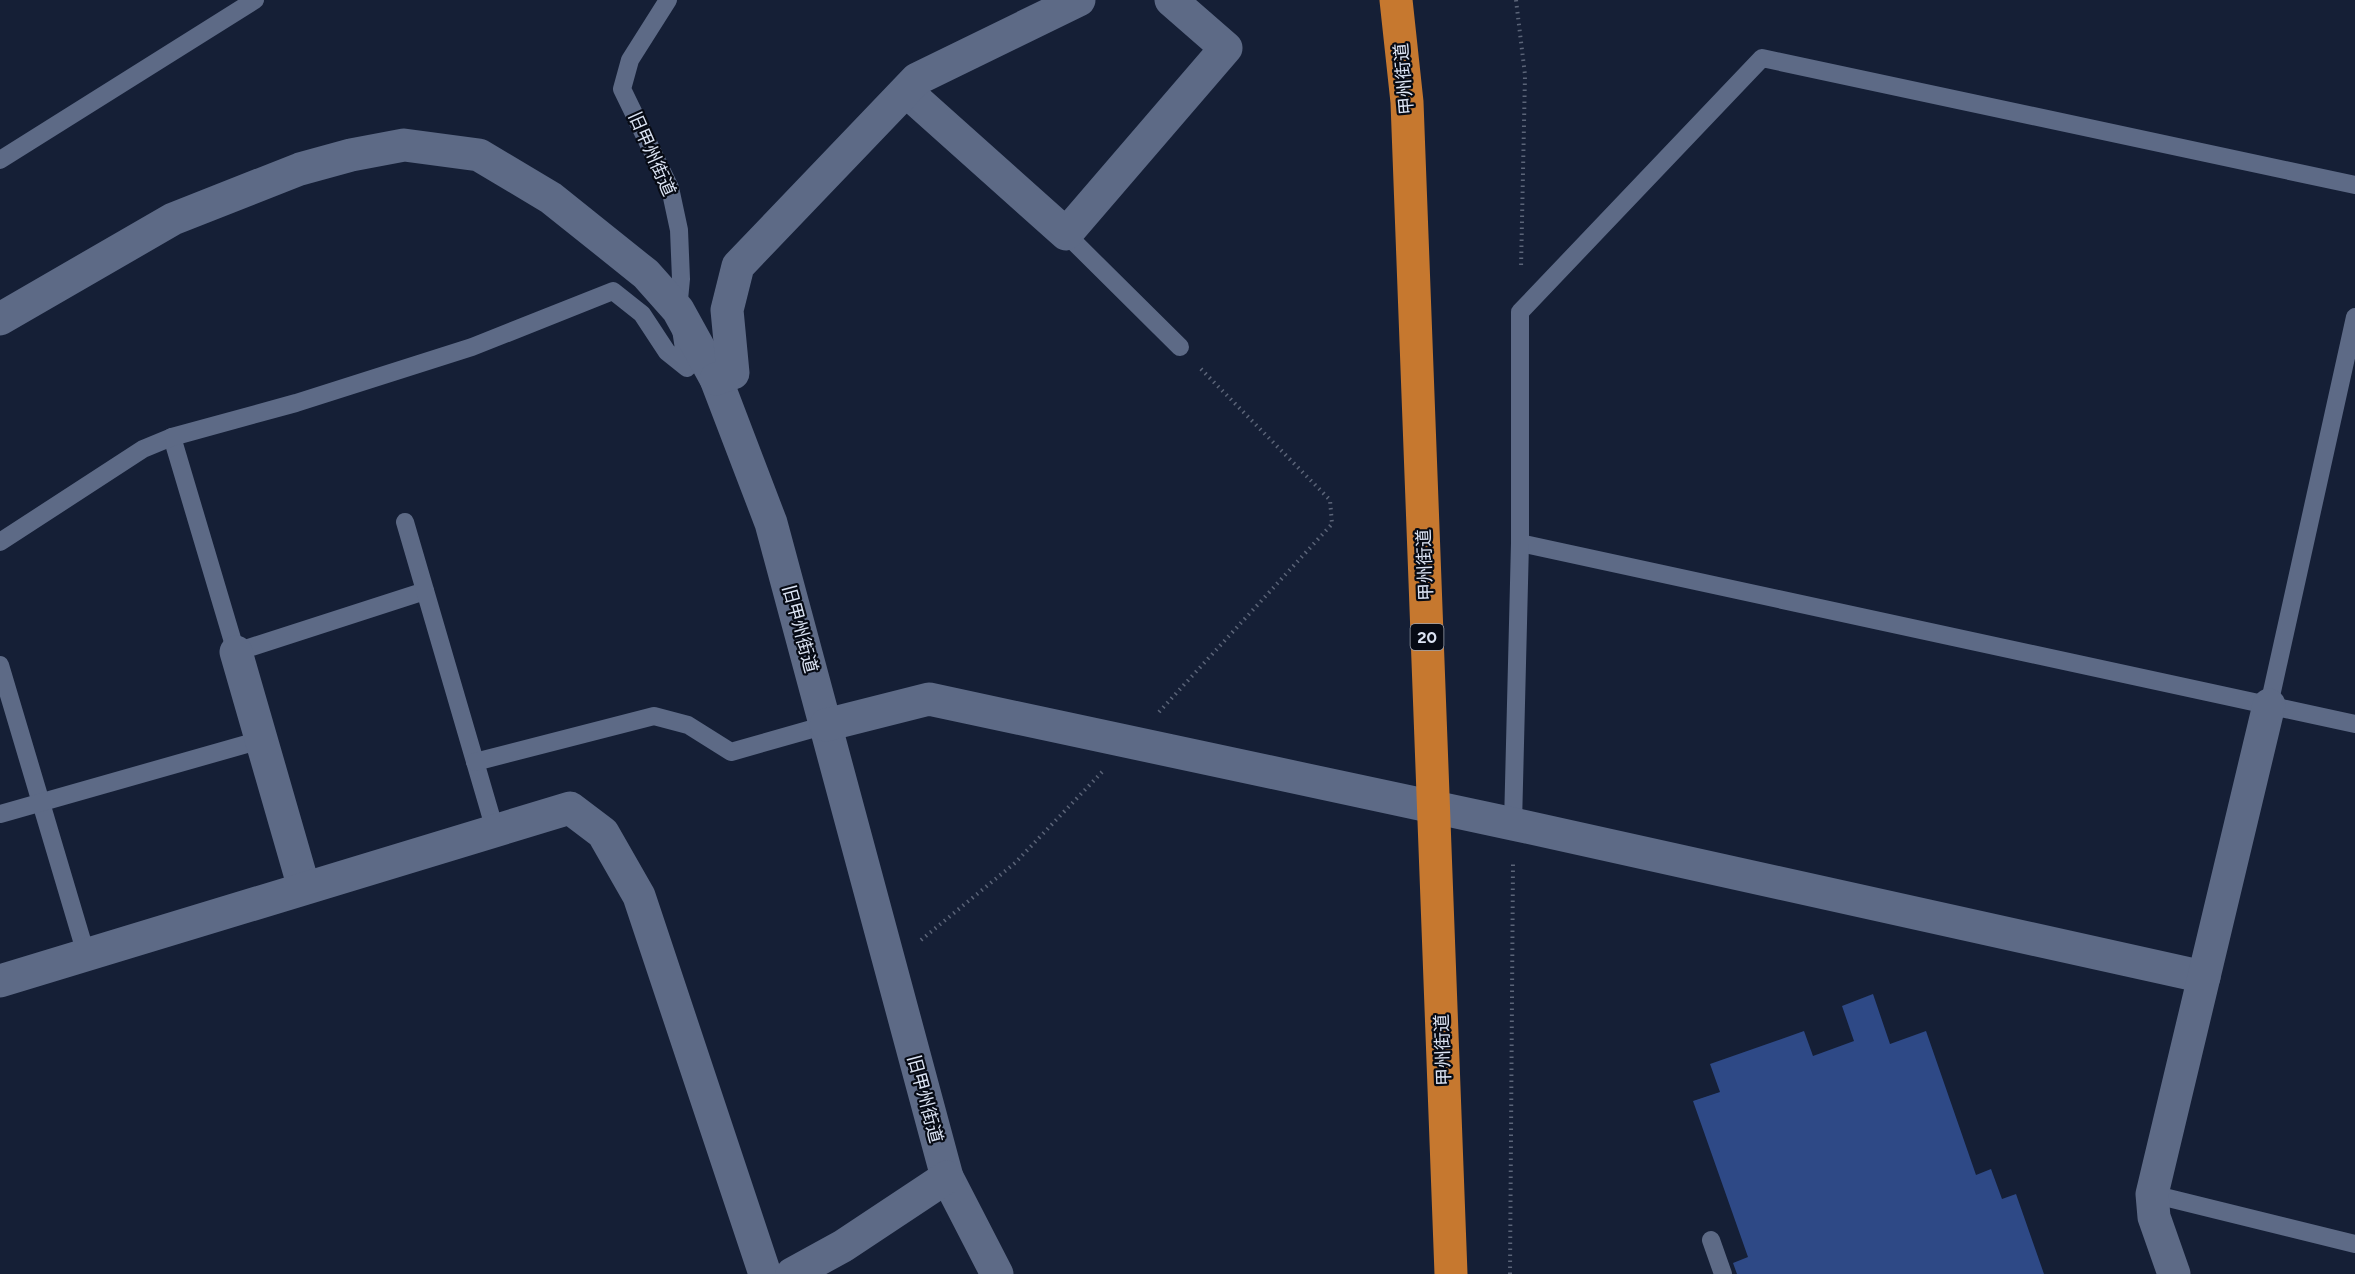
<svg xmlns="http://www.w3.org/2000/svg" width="2355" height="1274" font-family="Figtree,'Noto Sans JP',sans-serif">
	<rect width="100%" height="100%" fill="#151f36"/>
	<polygon fill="#2e4986" points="1873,994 1890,1044 1926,1031 1976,1175 1991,1169 2002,1199 2016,1194 2044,1274 1737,1274 1733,1263 1748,1257 1693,1101 1720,1092 1710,1064 1804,1031 1813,1056 1854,1041 1842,1006"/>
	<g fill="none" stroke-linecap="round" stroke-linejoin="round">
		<g stroke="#5b6478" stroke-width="4" stroke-dasharray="1.5 4.5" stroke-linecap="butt">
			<polyline points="1516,0 1525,75 1521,269"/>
			<polyline points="1159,712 1332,524 1330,500 1199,367"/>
			<polyline points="921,940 1015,863 1102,772"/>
			<polyline points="1510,1274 1513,861"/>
		</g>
		<g stroke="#5d6a86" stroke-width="18">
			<polyline points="0,160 255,0"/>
			<polyline points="1066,234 1180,347"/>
			<polyline points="172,437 236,652 425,591"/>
			<polyline points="405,522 495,830"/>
			<polyline points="0,542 143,449 172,437 296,403 472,347 613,291 642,314 667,352 687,368 678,310 681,279 679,230 670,188 622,89 630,60 668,0"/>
			<polyline points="1520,543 2355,724"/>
			<polyline points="0,665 86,954"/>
			<polyline points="2269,705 2355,317"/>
			<polyline points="475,762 654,716 688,725 731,752 826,725"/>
			<polyline points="0,814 261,740"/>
			<polyline points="1513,824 1520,543 1520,312 1762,58 2355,185"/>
			<polyline points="2152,1194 2355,1244"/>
			<polyline points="1711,1240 1723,1274"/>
		</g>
		<g stroke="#5d6a86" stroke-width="33">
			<polyline points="906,91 1066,234 1226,48 1171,0"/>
			<polyline points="0,319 173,219 300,169 351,155 404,145 479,155 551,198 646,274 678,310 716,379 771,523 947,1177 997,1274"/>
			<polyline points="716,379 733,373 727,310 738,266 917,79 1079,0"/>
			<polyline points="236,652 304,888"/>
			<polyline points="826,725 929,699 1513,824 2204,977"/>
			<polyline points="0,981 570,808 603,833 639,896 765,1274"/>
			<polyline points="792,1274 843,1246 947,1177"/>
			<polyline points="2174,1274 2154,1217 2152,1194 2269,705"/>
		</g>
		<polyline stroke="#c6782f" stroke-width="33" points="1396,0 1407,102 1451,1274"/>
	</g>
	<g text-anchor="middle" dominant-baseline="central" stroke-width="4.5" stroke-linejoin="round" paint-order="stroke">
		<rect fill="#060a14" stroke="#9ca3b1" stroke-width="1.5" x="1410.5" y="624" width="33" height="26" rx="4.5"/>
		<g font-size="16" font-weight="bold" fill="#dce4f4">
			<text x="1427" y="637">20</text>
		</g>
		<g font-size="18" fill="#dce4f4" stroke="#060a14">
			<text transform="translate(1404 79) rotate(-95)">甲州街道</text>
			<text transform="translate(652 154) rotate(66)">旧甲州街道</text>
			<text transform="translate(1425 565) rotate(-92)">甲州街道</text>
			<text transform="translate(800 629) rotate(75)">旧甲州街道</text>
			<text transform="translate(1443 1050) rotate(-92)">甲州街道</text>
			<text transform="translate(925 1099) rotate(75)">旧甲州街道</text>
		</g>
	</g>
</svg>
